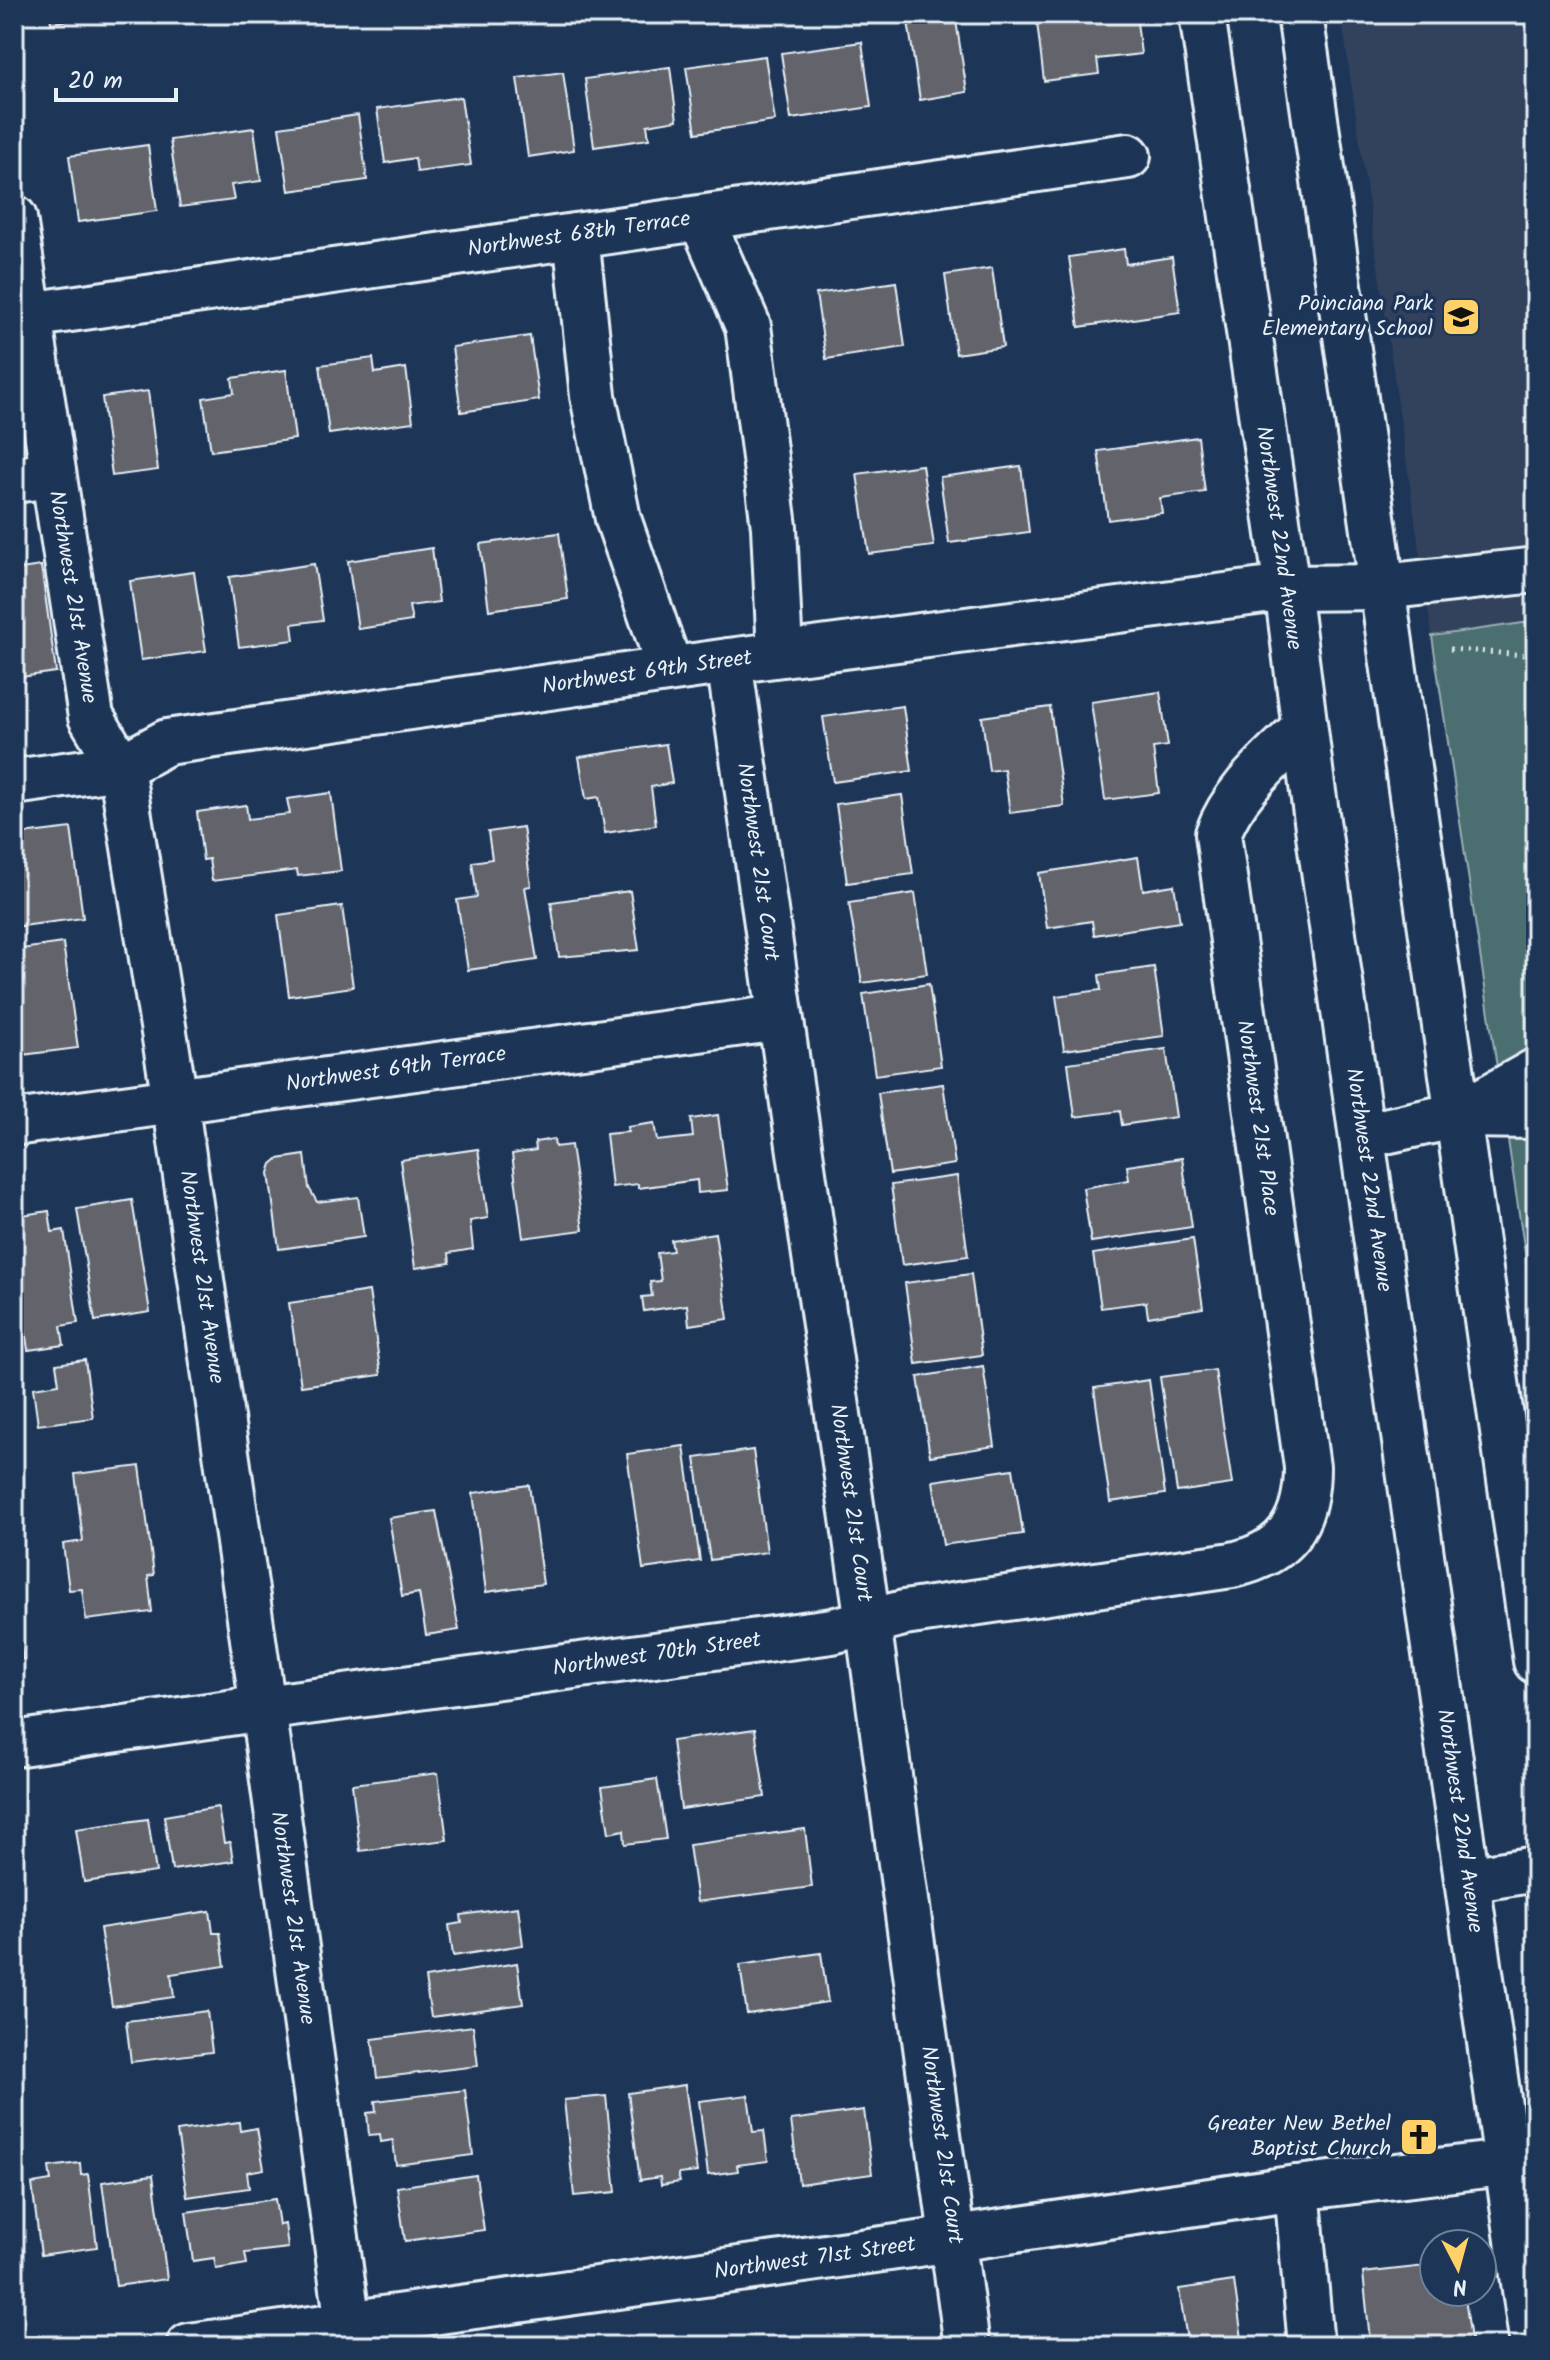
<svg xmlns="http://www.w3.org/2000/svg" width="1550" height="2360" font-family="Kalam,sans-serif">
	<rect width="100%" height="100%" fill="#1d3557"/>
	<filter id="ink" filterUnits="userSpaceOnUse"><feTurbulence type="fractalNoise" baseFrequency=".0125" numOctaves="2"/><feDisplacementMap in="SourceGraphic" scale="16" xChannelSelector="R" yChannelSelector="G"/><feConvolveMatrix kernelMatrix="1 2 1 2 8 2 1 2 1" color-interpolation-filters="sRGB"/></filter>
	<g filter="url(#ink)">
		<polygon fill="#32435d" points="1341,14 1536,14 1536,621 1432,636"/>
		<polygon fill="#4c6e6f" stroke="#9ab0b4" stroke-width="2" points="1536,621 1536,1326 1432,636"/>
		<g fill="#63646c" stroke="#e8f1f8" stroke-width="2">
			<polygon points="50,14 118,14 51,23"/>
			<polygon points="955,14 967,92 920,100 908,21"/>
			<polygon points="1036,14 1136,14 1141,54 1097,59 1099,74 1044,81"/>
			<polygon points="862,42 871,107 791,119 781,53"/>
			<polygon points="765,56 775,121 696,133 686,67"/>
			<polygon points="670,67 677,120 647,125 649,139 594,147 585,79"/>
			<polygon points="563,72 574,150 528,157 517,78"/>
			<polygon points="461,97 471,165 417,172 415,158 385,163 377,109"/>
			<polygon points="358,115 367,180 289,191 279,127"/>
			<polygon points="254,128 261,181 231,185 234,200 180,207 170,140"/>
			<polygon points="148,145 157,211 78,222 69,156"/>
			<polygon points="1124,249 1126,264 1172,257 1180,312 1079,327 1069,257"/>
			<polygon points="992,268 1003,347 956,354 945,275"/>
			<polygon points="896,282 905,347 826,359 816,294"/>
			<polygon points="530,336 539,400 461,412 452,347"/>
			<polygon points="373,358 375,373 406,368 413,422 329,434 320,365"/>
			<polygon points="286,370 295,439 211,451 203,398 234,393 232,378"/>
			<polygon points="148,391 158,470 112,476 102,397"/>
			<polygon points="1198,437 1205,492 1160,498 1162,513 1108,520 1098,451"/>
			<polygon points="922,465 934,546 869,554 857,474"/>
			<polygon points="1021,466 1029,532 949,543 940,477"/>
			<polygon points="559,533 568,599 489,610 480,544"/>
			<polygon points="432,548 439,602 409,606 412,621 358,629 348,561"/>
			<polygon points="314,564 323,620 292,624 294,640 239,647 229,577"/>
			<polygon points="41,566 56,672 14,678 14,570"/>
			<polygon points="194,572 206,651 141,660 130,581"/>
			<polygon points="1160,692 1168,746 1153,748 1159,793 1105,800 1091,702"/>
			<polygon points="903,706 912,771 833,782 823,717"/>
			<polygon points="1050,707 1064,806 1010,813 1004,769 989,771 982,717"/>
			<polygon points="666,744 672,783 651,787 656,825 605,833 599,797 586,799 579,757"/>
			<polygon points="331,793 341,871 298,876 297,870 212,881 209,859 203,860 197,812 246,805 248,819 290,814 287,799"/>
			<polygon points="902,795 913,874 847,883 836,804"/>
			<polygon points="523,827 531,886 525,887 537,960 468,970 457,900 477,897 472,862 492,859 488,832"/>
			<polygon points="71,828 83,918 14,927 14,835"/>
			<polygon points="1138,857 1143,890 1174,885 1180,922 1094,935 1092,921 1047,928 1039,873"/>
			<polygon points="630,891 639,950 559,957 551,902"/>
			<polygon points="915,893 927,974 862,983 849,903"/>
			<polygon points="342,906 353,987 289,996 278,915"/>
			<polygon points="63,943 78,1048 14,1056 14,950"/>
			<polygon points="1154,967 1164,1036 1064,1050 1056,996 1101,990 1099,975"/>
			<polygon points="929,984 941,1066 875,1075 863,994"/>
			<polygon points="1166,1049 1176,1117 1122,1125 1120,1111 1075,1117 1068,1063"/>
			<polygon points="943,1084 955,1164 890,1174 878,1093"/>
			<polygon points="718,1115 728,1190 698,1193 697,1180 638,1188 638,1184 612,1187 606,1134 628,1132 627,1127 654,1123 657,1141 693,1137 691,1119"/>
			<polygon points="554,1139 555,1147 571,1145 583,1230 523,1238 512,1154 536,1150 535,1142"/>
			<polygon points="478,1149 488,1218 470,1221 473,1249 449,1253 450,1263 415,1268 400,1160"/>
			<polygon points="305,1155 309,1188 317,1202 358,1197 364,1237 279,1249 269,1173 272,1164 278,1159"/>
			<polygon points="1182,1158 1192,1227 1091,1242 1083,1188 1129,1180 1127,1166"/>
			<polygon points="957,1176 968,1256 902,1265 891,1185"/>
			<polygon points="132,1200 150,1312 95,1321 77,1209"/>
			<polygon points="49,1211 52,1232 64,1230 78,1323 61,1326 64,1345 28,1350 14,1254 14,1226 23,1225 22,1215"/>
			<polygon points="715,1233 728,1319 689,1325 687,1305 644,1311 642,1297 652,1296 650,1282 661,1281 657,1253 673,1251 671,1240"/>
			<polygon points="1193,1239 1203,1308 1148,1317 1146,1302 1101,1308 1093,1254"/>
			<polygon points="971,1274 982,1355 916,1364 905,1283"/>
			<polygon points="369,1291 381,1375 301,1386 289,1303"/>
			<polygon points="85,1360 93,1418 38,1425 33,1388 59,1384 56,1364"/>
			<polygon points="983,1366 995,1446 930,1456 918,1377"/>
			<polygon points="1215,1370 1232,1484 1177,1492 1160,1377"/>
			<polygon points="1149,1380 1165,1494 1110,1502 1094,1388"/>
			<polygon points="684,1446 700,1561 643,1569 627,1454"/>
			<polygon points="753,1450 767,1552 710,1560 695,1458"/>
			<polygon points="140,1466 154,1575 148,1576 152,1612 86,1620 82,1589 69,1590 63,1544 83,1541 75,1474"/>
			<polygon points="1013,1469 1023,1534 943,1545 933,1481"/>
			<polygon points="529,1485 543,1584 486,1592 473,1493"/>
			<polygon points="436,1511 459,1630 426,1635 419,1593 402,1596 389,1518"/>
			<polygon points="14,1599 23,1659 14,1660"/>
			<polygon points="755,1729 765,1797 681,1809 672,1741"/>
			<polygon points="438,1773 447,1840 360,1851 352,1784"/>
			<polygon points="657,1779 666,1839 625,1844 624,1830 609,1833 602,1787"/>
			<polygon points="218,1807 224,1843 230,1842 233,1861 172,1870 164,1816"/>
			<polygon points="148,1819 156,1872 84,1882 76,1829"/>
			<polygon points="805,1829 812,1887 697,1902 689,1845"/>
			<polygon points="518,1907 523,1945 453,1956 449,1925 462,1923 461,1915"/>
			<polygon points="210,1911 213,1933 220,1933 225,1966 171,1974 174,1997 112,2006 100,1928"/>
			<polygon points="821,1953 828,2002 747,2014 740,1965"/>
			<polygon points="517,1963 523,2004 431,2017 425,1978"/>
			<polygon points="207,2011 212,2052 131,2062 126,2021"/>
			<polygon points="473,2026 478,2066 377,2078 372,2039"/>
			<polygon points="685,2085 697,2172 678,2174 680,2182 661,2185 660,2177 640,2180 628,2093"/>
			<polygon points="465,2090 473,2155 396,2165 393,2140 381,2142 380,2134 369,2135 367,2113 376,2112 375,2101"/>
			<polygon points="748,2095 753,2132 764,2131 768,2161 737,2165 738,2171 708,2175 699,2101"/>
			<polygon points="606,2096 616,2192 574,2196 564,2100"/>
			<polygon points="864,2110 872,2174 799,2184 791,2120"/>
			<polygon points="239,2122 240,2131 257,2128 264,2169 247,2172 249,2188 187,2197 177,2131"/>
			<polygon points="80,2163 81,2175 88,2174 97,2247 41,2255 32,2184 51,2181 49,2167"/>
			<polygon points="153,2175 167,2279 116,2286 102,2182"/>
			<polygon points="476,2175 484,2230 405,2241 397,2187"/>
			<polygon points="275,2199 279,2225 285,2224 288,2248 245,2253 247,2264 216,2269 214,2258 193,2261 186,2212"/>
			<polygon points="14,2224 23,2290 14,2291"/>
			<polygon points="1434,2265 1434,2292 1464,2292 1472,2346 1327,2346 1370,2340 1363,2273"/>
			<polygon points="1234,2281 1243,2346 1188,2346 1179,2289"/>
		</g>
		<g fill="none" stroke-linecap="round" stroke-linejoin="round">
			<g stroke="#e8f1f8" stroke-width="50">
				<g id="minor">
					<polyline points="14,218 91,717 121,767 175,1100 263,1708 351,2346"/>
					<polyline points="701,218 748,326 774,527 780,654"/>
					<polyline points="576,236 593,396 618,519 670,669"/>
					<polyline points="29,315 1128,156"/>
					<polyline points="14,480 53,475"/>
					<polyline points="1383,587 1536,570"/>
					<polyline points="729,661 868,1622 967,2346"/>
					<polyline points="14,782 121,767 167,742 729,661 1287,588"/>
					<polyline points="1458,1115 1536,1071"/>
					<polyline points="1461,1115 1536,1116"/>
					<polyline points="14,1123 779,1018"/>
					<path d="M14,1744l249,-36 569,-77 72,-18 328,-48c55,-12 75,-44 75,-98l-89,-633c16,-44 54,-74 86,-106"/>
					<polyline points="1467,1880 1536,1869"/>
					<polyline points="1297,2188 1311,2346"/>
					<polyline points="189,2346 954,2239 1297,2188 1536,2159"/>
				</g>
			</g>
			<g stroke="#e8f1f8" stroke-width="50">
				<g id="major">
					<polyline points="1202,14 1287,588 1312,785 1533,2346"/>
					<polyline points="1300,14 1536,1661"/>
					<polyline points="1287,588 1383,587"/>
					<polyline points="1362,1136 1458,1115"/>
				</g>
			</g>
			<polyline stroke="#e8f1f8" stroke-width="5" stroke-dasharray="2 6" stroke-linecap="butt" points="1450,649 1536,656"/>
			<use href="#minor" stroke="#1d3557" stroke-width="44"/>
			<use href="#major" stroke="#1d3557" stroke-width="44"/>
		</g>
	</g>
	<defs>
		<g id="school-square" transform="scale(2)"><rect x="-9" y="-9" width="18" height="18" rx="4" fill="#ffd166" stroke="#1d3557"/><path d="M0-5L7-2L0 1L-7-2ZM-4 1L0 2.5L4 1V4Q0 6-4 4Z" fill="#111"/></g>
		<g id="church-square" transform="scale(2)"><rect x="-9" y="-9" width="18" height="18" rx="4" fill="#ffd166" stroke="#1d3557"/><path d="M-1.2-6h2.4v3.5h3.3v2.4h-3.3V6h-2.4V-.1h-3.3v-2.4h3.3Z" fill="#111"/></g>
	</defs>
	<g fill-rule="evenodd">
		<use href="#school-square" x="1461" y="317"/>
		<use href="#church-square" x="1419" y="2137"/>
	</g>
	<g text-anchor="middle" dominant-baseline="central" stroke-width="7" stroke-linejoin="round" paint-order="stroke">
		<g font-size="22" fill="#e8f1f8" stroke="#1d3557">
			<text transform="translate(579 235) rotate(-8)">Northwest 68th Terrace</text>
			<text transform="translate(1278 538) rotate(82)">Northwest 22nd Avenue</text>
			<text transform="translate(72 597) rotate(81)">Northwest 21st Avenue</text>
			<text transform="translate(647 673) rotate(-8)">Northwest 69th Street</text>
			<text transform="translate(757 862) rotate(82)">Northwest 21st Court</text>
			<text transform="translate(396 1070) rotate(-8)">Northwest 69th Terrace</text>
			<text transform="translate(1257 1118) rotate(82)">Northwest 21st Place</text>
			<text transform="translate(1368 1180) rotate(82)">Northwest 22nd Avenue</text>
			<text transform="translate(201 1277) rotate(82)">Northwest 21st Avenue</text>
			<text transform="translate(850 1503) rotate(82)">Northwest 21st Court</text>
			<text transform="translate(657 1655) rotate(-8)">Northwest 70th Street</text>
			<text transform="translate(1459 1821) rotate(82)">Northwest 22nd Avenue</text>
			<text transform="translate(292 1918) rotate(82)">Northwest 21st Avenue</text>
			<text transform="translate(941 2145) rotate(82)">Northwest 21st Court</text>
			<text transform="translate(815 2259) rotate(-8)">Northwest 71st Street</text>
		</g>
		<g font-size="22" fill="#e8f1f8" stroke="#1d3557" text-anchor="end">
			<text x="1433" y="304">Poinciana Park<tspan x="1433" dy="25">Elementary School</tspan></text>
			<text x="1391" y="2124">Greater New Bethel<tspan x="1391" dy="25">Baptist Church</tspan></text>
		</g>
	</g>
	<rect width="1550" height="2360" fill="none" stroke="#1d3557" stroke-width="48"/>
	<rect x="24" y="24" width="1502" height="2312" fill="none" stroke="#e8f1f8" stroke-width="3" filter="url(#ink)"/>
	<g transform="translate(1458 2268) rotate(174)"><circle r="38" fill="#1d3557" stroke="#6e8097" stroke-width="2"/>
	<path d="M0-6L14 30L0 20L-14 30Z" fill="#ffd166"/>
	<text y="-12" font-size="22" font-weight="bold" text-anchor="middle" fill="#e8f1f8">N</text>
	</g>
	<path d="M56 88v12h120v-12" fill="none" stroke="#e8f1f8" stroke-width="4"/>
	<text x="68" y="88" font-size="24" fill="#e8f1f8" stroke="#1d3557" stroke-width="6" paint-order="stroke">20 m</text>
</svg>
